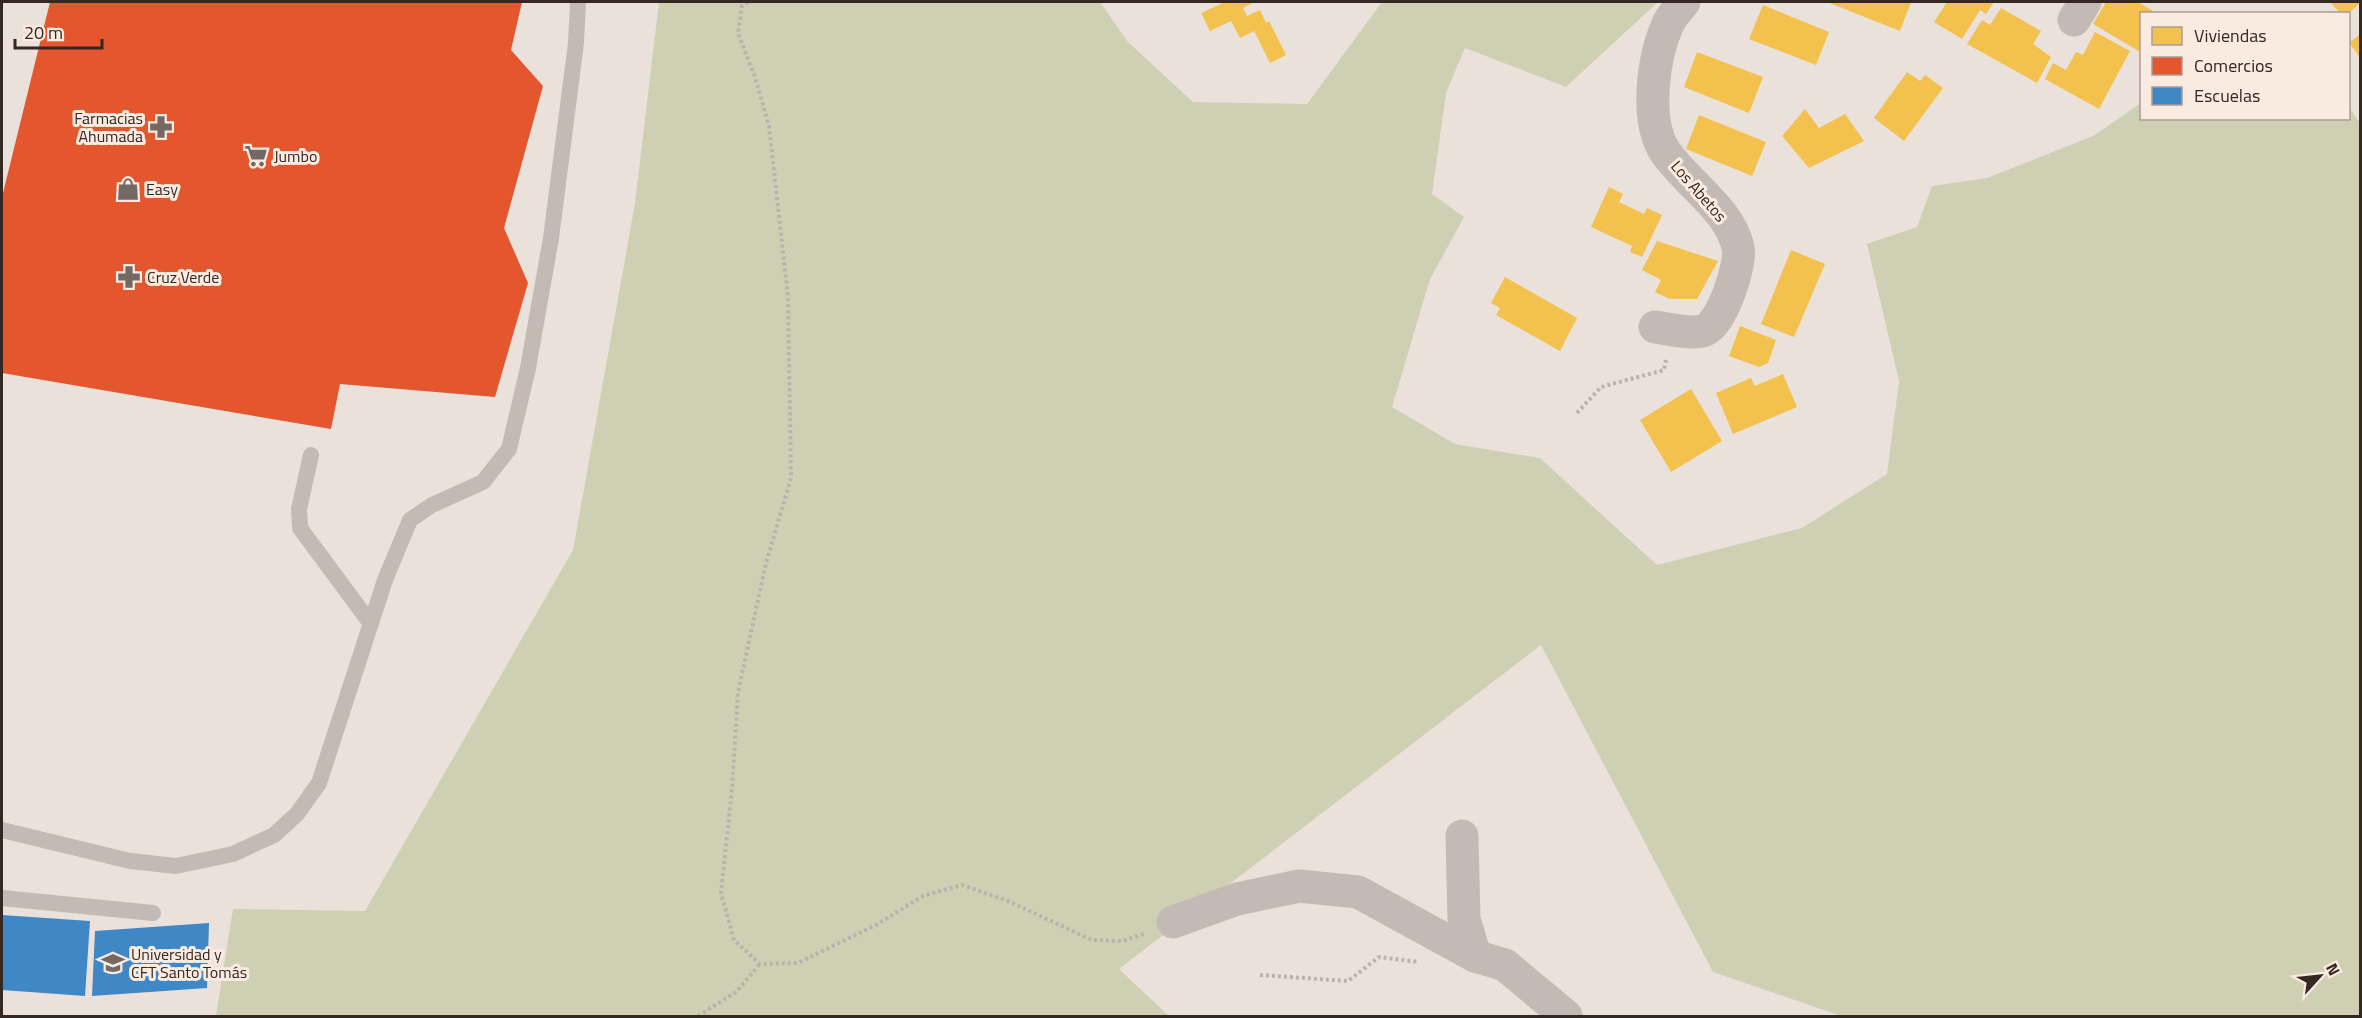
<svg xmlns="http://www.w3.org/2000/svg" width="2362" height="1018" font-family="'Titillium Web',sans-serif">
	<rect width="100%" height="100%" fill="#ebe1db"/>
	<polygon fill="#cfd0b3" points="659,2 1100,2 1128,42 1193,102 1307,104 1382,2 1658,2 1566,87 1465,48 1446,93 1432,194 1464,217 1430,279 1392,407 1455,444 1540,458 1657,565 1802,528 1887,474 1899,381 1867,244 1917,227 1932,186 1987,178 2093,136 2141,103 2142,118 2348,118 2349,107 2360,123 2360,1016 1841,1016 1713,972 1541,645 1119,969 1169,1016 216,1016 233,909 365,911 573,550 635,203"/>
	<g fill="#f2c14e">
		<polygon points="1225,2 1255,2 1243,8 1247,16 1260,10 1266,23 1269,21 1286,55 1270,63 1254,31 1240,38 1231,21 1210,31 1201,13"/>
		<polygon points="1827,2 1911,2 1900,31"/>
		<polygon points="1947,2 1994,2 1986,14 1980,10 1962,39 1934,22"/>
		<polygon points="2106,2 2138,2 2158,14 2142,14 2142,53 2093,24"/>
		<polygon points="2330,2 2360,2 2360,3 2348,14 2341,14"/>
		<polygon points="1763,5 1829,32 1816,65 1749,39"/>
		<polygon points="2001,8 2041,31 2033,44 2051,57 2037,83 1967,44 1982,20 1990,25"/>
		<polygon points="2095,32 2130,51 2099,109 2045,79 2053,63 2066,70 2076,52 2083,55"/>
		<polygon points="2360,34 2360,57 2349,43"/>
		<polygon points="1697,52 1763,77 1749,113 1684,87"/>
		<polygon points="1907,72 1920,81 1925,75 1943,88 1904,141 1874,118"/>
		<polygon points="1805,109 1819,128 1845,114 1864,141 1809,168 1782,136"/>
		<polygon points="1699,115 1766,142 1752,176 1686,149"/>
		<polygon points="1609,187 1623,194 1619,202 1644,214 1647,208 1662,215 1642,257 1630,252 1632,246 1591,227"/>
		<polygon points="1657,241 1718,261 1697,299 1670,299 1655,292 1661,280 1642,270"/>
		<polygon points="1791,250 1825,264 1794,337 1761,324"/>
		<polygon points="1505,277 1577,318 1560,351 1496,315 1500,308 1491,303"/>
		<polygon points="1740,326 1776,340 1768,363 1759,367 1729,356"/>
		<polygon points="1783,374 1797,407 1733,434 1716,393 1751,378 1755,386"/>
		<polygon points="1691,389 1722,441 1671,472 1640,420"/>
	</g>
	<polygon fill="#e4572e" points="50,2 522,2 511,50 543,86 504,228 528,283 495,397 340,384 331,429 2,373 2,197"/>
	<g fill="#3f88c5">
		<polygon points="2,915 90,921 85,996 2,990"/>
		<polygon points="209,923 207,988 92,996 95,931"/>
	</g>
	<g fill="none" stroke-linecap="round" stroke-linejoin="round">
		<g stroke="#bcb2ad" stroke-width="4" stroke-dasharray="3 3" stroke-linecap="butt">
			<polyline points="748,2 742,6 738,33 755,77 769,126 788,297 791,478 766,563 738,692 732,789 721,893 734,940 760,964 798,963 876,925 923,896 962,885 1008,901 1092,940 1123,941 1146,933"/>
			<polyline points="1577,413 1601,387 1664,370 1666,360"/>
			<polyline points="1260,975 1348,981 1379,957 1419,962"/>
			<polyline points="698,1016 736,992 760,964"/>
		</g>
		<g stroke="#c3bab5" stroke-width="16">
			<polyline points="311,455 299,509 300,528 371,624"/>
			<polyline points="2,830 130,861 176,866 233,854 274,835 297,814 319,783 385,580 410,520 432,505 483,482 509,449 528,368 551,238 576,43 578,2"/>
			<polyline points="2,898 153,913"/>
		</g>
		<g stroke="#c3bab5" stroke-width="33">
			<polyline points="2074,20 2085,2"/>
			<path d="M1655,327c13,2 38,8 50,3 17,-7 37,-66 33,-83 -9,-38 -50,-63 -72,-94 -22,-32 -13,-96 2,-129 3,-8 11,-15 16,-22"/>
			<polyline points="1462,836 1464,919 1475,956"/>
			<polyline points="1173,922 1237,899 1299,886 1358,892 1475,956 1505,965 1566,1016"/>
		</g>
	</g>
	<defs>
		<g id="pharmacy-bare" transform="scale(1.8)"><path d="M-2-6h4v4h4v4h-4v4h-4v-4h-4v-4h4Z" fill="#746864" stroke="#faebe0" stroke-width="2.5" paint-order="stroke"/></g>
		<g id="supermarket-bare" transform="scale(1.8)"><path d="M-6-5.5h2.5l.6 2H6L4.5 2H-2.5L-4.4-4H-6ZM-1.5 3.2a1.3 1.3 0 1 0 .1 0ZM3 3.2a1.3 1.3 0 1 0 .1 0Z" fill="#746864" stroke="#faebe0" stroke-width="2.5" paint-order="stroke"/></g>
		<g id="shop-bare" transform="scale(1.8)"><path d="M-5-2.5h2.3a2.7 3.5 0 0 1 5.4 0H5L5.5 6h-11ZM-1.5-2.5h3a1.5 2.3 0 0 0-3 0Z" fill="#746864" stroke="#faebe0" stroke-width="2.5" paint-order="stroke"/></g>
		<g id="university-bare" transform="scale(1.8)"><path d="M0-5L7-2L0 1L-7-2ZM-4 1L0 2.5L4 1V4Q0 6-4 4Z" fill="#746864" stroke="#faebe0" stroke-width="2.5" paint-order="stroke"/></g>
	</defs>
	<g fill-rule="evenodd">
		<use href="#pharmacy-bare" x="161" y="127"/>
		<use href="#supermarket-bare" x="256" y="156"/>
		<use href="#shop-bare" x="128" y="189"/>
		<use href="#pharmacy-bare" x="129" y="277"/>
		<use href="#university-bare" x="113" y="963"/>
	</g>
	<g text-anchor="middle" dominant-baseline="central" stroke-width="6" stroke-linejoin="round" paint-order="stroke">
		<g font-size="16" fill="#342724" stroke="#faebe0" text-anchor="start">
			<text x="143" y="118" text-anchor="end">Farmacias<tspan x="143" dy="18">Ahumada</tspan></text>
			<text x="274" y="156">Jumbo</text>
			<text x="146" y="189">Easy</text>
			<text x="147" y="277">Cruz Verde</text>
			<text x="131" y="954">Universidad y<tspan x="131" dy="18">CFT Santo Tomás</tspan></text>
		</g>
		<g font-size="16" fill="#342724" stroke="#faebe0">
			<text transform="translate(1699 191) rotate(49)">Los Abetos</text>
		</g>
	</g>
	<rect width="2362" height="1018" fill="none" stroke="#342724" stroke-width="6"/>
	<rect x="2140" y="12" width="210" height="108" fill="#faebe0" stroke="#ab9d95" stroke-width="1.5"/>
	<rect x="2152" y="27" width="30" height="18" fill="#f2c14e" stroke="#ab9d95" stroke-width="1.5"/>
	<text x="2194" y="42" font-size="18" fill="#342724">Viviendas</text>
	<rect x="2152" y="57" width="30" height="18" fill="#e4572e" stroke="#ab9d95" stroke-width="1.5"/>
	<text x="2194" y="72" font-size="18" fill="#342724">Comercios</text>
	<rect x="2152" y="87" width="30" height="18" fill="#3f88c5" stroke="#ab9d95" stroke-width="1.5"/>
	<text x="2194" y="102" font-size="18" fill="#342724">Escuelas</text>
	<g transform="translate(2320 976) rotate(63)" stroke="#faebe0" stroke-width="4.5" paint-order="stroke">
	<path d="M0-4.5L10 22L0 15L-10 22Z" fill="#342724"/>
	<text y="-9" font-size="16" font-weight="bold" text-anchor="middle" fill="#342724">N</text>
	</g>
	<path d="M15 39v9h87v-9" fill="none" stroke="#342724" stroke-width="3"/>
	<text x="24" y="39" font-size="18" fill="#342724" stroke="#faebe0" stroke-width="4.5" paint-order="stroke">20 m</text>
</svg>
